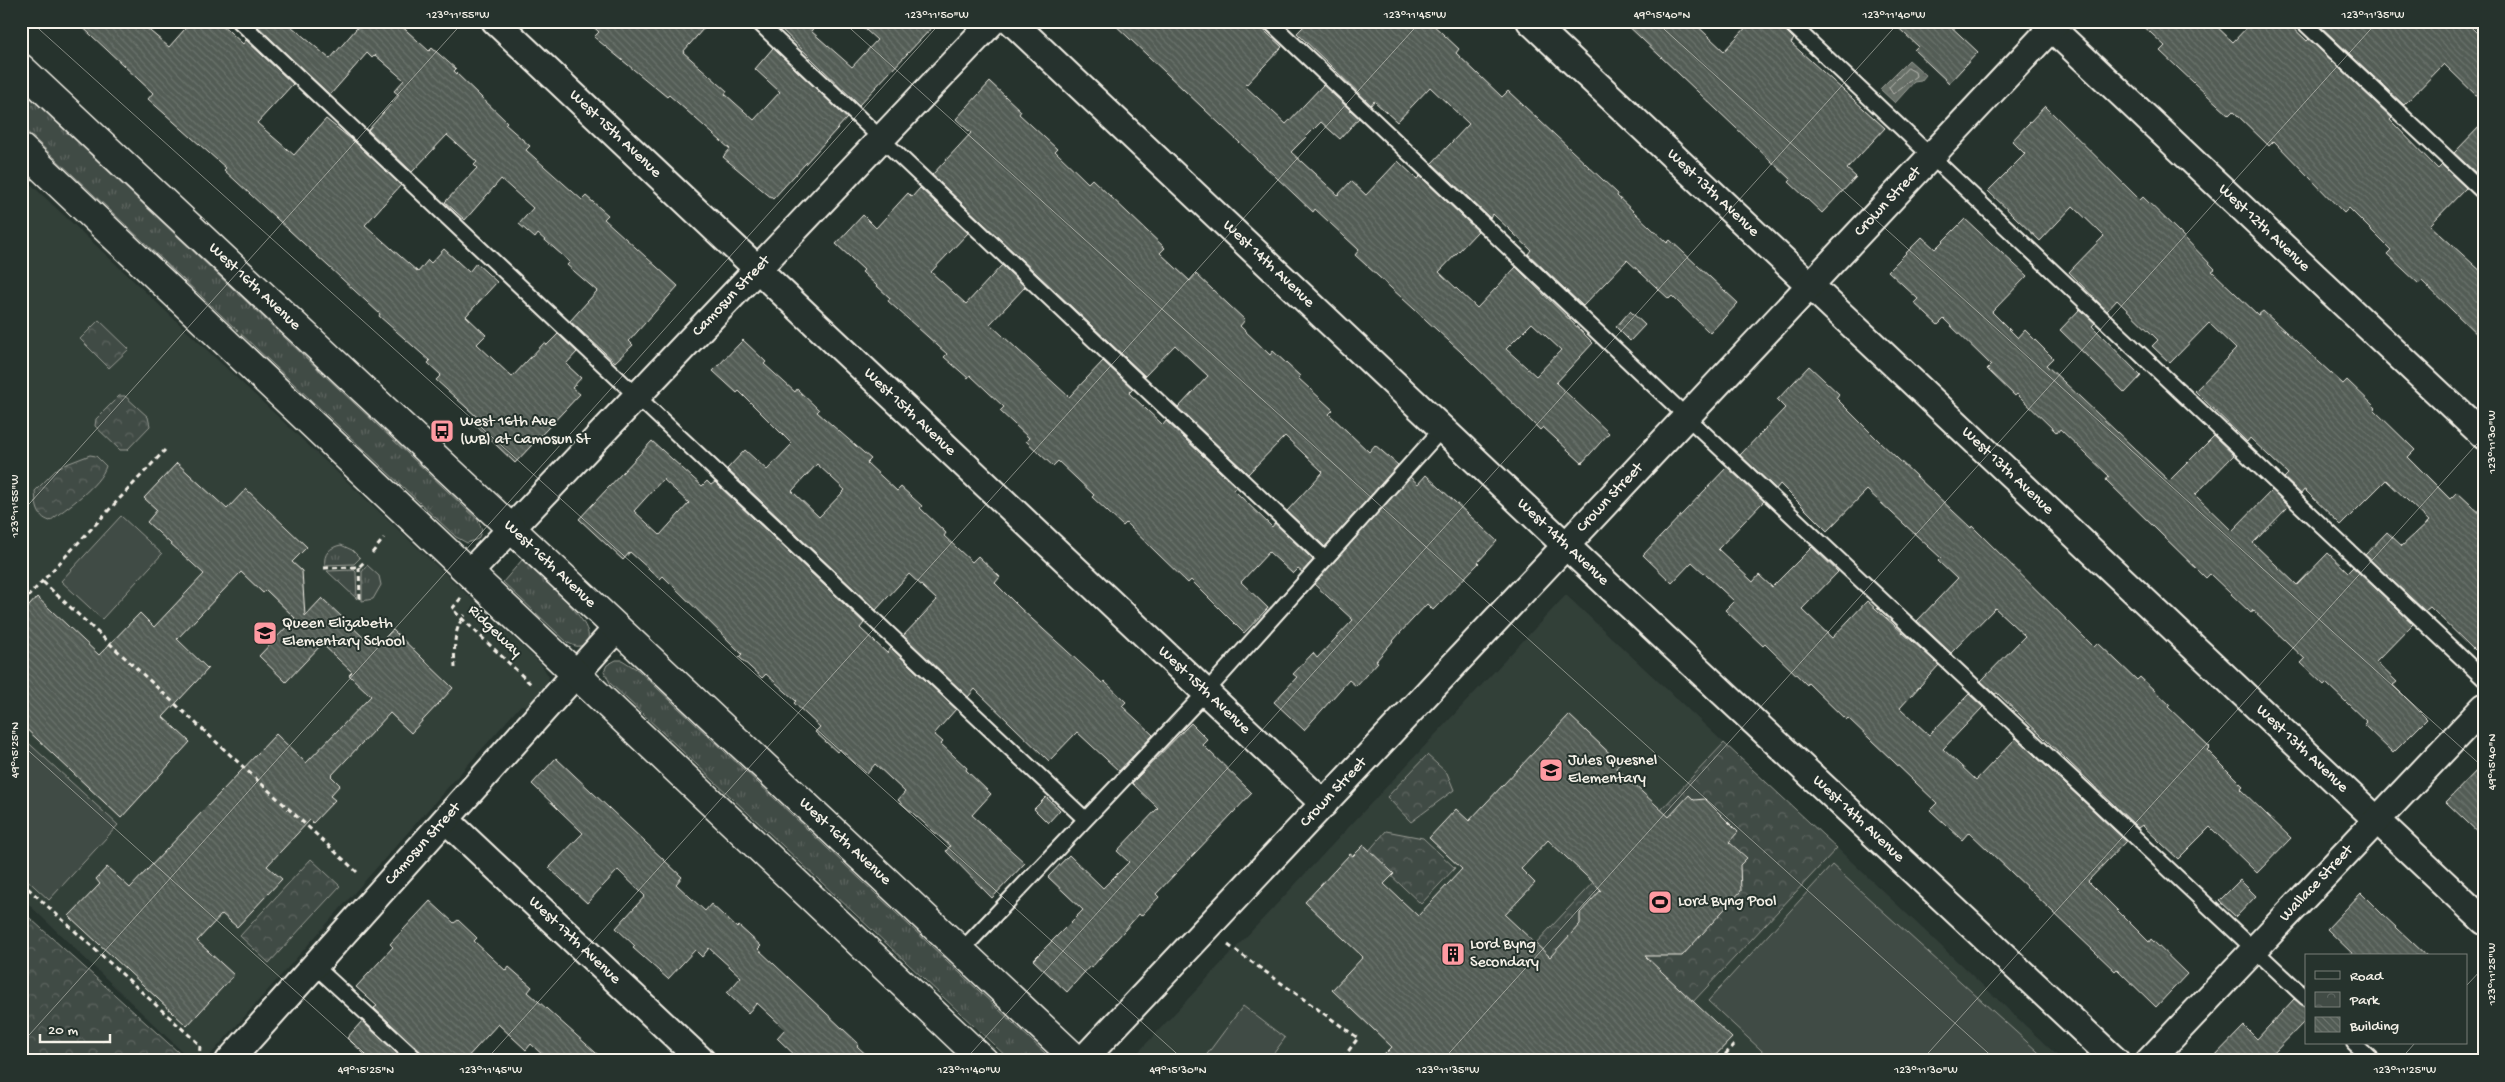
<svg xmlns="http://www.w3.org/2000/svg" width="2505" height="1082" font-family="'Gochi Hand',sans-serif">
	<defs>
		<pattern id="grass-tufts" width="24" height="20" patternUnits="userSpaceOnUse" patternTransform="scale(1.25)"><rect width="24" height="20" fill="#414b45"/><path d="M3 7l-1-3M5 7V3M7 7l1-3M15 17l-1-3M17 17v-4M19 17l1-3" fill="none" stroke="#5d6560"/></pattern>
		<pattern id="park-crowns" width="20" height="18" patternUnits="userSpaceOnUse" patternTransform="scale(1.25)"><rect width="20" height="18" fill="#414b45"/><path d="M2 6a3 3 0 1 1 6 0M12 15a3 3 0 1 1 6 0" fill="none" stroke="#5d6560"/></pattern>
		<pattern id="water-ripples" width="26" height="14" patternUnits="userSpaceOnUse" patternTransform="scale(1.25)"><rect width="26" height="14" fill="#676f68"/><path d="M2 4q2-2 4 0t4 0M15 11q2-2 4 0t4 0" fill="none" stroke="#565a55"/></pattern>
		<pattern id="building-back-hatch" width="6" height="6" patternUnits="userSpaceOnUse" patternTransform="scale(1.25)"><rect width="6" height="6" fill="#525c55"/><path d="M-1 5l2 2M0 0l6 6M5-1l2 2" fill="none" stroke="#6c746d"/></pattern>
	</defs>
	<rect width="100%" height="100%" fill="#26332d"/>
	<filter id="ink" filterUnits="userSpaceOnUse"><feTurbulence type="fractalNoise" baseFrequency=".02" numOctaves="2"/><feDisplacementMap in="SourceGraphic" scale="10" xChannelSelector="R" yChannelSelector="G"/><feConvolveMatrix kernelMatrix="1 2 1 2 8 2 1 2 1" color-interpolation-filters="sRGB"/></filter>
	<g filter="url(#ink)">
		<g fill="#333f39">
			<polygon points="21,175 541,664 549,677 545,691 530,706 521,705 205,1061 192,1061 21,897"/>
			<polygon points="1566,595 1724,743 1536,944 1648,1049 1837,848 2063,1061 1130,1061"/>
		</g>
		<g fill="url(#grass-tufts)" stroke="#9a9e96">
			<polygon points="21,89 478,520 482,530 478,539 467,543 456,537 21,126"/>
			<path d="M341,545l11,5 8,8 -6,6 -29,1c-2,-11 5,-18 16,-20z"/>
			<path d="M522,560c11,11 87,71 61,85 -6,3 -10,0 -15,-2l-65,-61z"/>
			<polygon points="367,565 379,576 381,585 373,599 362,601 362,572"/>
			<polygon points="354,570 356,572 357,599 327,571"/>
			<polygon points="616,660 622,660 638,670 1047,1055 1050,1061 1011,1061 610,683 604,671 607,665"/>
		</g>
		<g fill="url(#park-crowns)" stroke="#9a9e96">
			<polygon points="99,320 129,349 109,368 80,339"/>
			<polygon points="119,396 125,396 148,417 150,426 127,450 120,450 95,426 96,419"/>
			<path d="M90,455l6,1 10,10c-6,20 -40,42 -56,55 -14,-4 -14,-18 -15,-30l24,-24z"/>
			<polygon points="1724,743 1837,848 1648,1050 1535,944"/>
			<polygon points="1427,755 1447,773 1454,790 1411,822 1387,797"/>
			<polygon points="1386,831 1423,838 1455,868 1421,904 1367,853"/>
			<polygon points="311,859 340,886 269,963 240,936"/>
			<polygon points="21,910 188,1061 21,1061"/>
		</g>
		<g fill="#414b45" stroke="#9a9e96">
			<polygon points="121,516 162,554 102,619 61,581"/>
			<polygon points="21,736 118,825 49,900 21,874"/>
			<polygon points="1832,865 2048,1061 1773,1061 1708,1001"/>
			<polygon points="1243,1006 1285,1038 1268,1061 1202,1061"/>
		</g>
		<polygon fill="url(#water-ripples)" stroke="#9fa39b" points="1909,60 1926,75 1921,81 1914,82 1895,103 1880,89"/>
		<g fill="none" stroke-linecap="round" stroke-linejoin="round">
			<polygon stroke="#bcbdb5" stroke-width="1" points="1908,68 1915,72 1916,76 1893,94 1889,88"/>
		</g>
		<g fill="url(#building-back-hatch)" stroke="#f4f1e8" fill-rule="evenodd">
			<polygon points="76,21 138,21 169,47 192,21 218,21 243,44 246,40 293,84 257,123 294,155 326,119 356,143 401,185 365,225 418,272 428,260 431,263 444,249 469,272 476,263 497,282 466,316 486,335 477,344 512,377 544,343 547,345 558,334 577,352 566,364 581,378 572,388 580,394 515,463 472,422 477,417 436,380 441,375 428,363 430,361 379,316 380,314 224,170 226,168 148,99 153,93"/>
			<polygon points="263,21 285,21 330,59 363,21 396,21 429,51 432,48 456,69 454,71 507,122 505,124 530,146 526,150 582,200 586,196 608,215 604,219 678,286 629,341 633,345 615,362 570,321 597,291 567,265 570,262 538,234 535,238 519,224 533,208 501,179 465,220 445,202 477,168 474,165 477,162 447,135 412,172 368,130 399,95 394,91 404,80 375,55 372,58 367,53 330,95 258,27"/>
			<polygon points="587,21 710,21 683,52 727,91 725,94 754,120 780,92 755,69 773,48 847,118 773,199 723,157 730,149 669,95 667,97 594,37 599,32"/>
			<polygon points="773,21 820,21 811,31 852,67 877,40 856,21 938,21 859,105"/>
			<path d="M1111,21h143l28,26 -37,39 41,38 37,-39 36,33 -19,21 -19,-17 -30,30 47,43 13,-14 15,14 32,-34 19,18 3,-3 58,55 -39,41 38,36 39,-41 77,76 -37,40 53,50 -27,30 -39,-36 -3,3 -79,-78 -106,-97 4,-5 -44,-41 -2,3zM1532,323l29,27 -25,26 -30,-27z"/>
			<polygon points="1309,21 1429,21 1459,49 1456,53 1502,97 1508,91 1618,194 1617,196 1667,243 1670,240 1738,303 1710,333 1672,296 1669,299 1627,260 1583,306 1528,254 1531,250 1493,214 1490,218 1432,163 1469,124 1430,87 1397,122 1374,101 1371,105 1297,33"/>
			<polygon points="1623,21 1692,21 1724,51 1752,21 1779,21 1782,27 1794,39 1791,43 1885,128 1847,169 1856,177 1822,213 1789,182 1791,180"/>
			<polygon points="1891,21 1945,21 1978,52 1949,83 1914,50 1918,46"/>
			<polygon points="2138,21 2211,21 2233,42 2253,21 2286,21 2307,41 2309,39 2392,118 2390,120 2438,169 2442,165 2466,188 2430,225 2484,274 2484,341 2422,281 2419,284 2387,254 2391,250 2349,208 2344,213 2274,141 2269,146 2233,111 2229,115 2194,83 2160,51 2165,46"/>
			<polygon points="2326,21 2465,21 2484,40 2484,103 2444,64 2404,105 2321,27"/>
			<polygon points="990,82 1021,111 1019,114 1057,149 1055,151 1088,183 1092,179 1165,248 1160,253 1190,281 1196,274 1245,320 1240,326 1270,355 1273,351 1300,376 1298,378 1333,410 1329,414 1369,452 1375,445 1398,465 1325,547 1287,511 1323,472 1285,436 1248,474 1178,408 1208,376 1175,345 1145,376 932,175 971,133 956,119"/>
			<polygon points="2045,106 2140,200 2143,197 2178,231 2215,269 2212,271 2258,315 2263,311 2343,384 2347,380 2376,408 2374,410 2415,450 2408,457 2450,499 2457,492 2484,517 2484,640 2474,650 2430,607 2425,611 2365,555 2387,532 2402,546 2429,521 2386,480 2341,525 2306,491 2304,490 2301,494 2284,478 2288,474 2250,438 2247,442 2195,391 2236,349 2209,323 2170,363 2152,346 2158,340 2117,300 2107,311 2069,272 2104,236 2073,206 2040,241 1988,191 2025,154 2012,141"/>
			<polygon points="2484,122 2484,169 2478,175 2454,153"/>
			<polygon points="920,188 968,233 931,272 966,304 1002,265 1025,287 990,324 1069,397 1103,361 1133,389 1129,393 1163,425 1166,421 1236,487 1234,490 1272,527 1275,523 1313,560 1302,572 1298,569 1293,574 1269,552 1241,582 1268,608 1244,633 1191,580 1188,583 1126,523 1123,526 1092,497 1094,495 1058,461 1053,466 1026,441 1029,438 1000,411 1004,407 970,375 968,378 944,357 947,354 888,301 890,298 862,272 864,270 836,244 863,215 876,228 908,193 912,197"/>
			<polygon points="1965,219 2027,276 1992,312 2018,338 2025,330 2053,358 2046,365 2169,481 2214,436 2234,455 2195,495 2232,531 2272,490 2289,506 2253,543 2297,585 2328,553 2348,572 2353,567 2413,624 2376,662 2397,682 2393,685 2427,719 2393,753 2364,725 2367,722 2326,683 2324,685 2301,663 2305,659 2253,610 2251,613 2210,574 2206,578 2106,480 2109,476 2060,429 2057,433 2017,394 2015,396 1987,369 1991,365 1944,319 1938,325 1914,303 1918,299 1888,271 1922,237 1935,249"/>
			<polygon points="2080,309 2095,323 2092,326 2141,376 2125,393 2060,330"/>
			<polygon points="1630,311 1645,325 1630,341 1616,327"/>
			<path d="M743,340l23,22 -2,2 31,28 2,-3 22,21 -2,2 54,47 -4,4 30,28 4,-4 21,19 -2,2 26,25 -2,3 28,26 6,-6 22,21 -5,6 25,25 82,75 2,-2 22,21 -4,4 31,29 -34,36 -42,-39 -28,29 -74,-72 -7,8 -65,-61 34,-36 -28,-26 -33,36 -149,-141 18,-19 22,20 25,-26 -53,-53 -2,2 -24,-22zM817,464l28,26 -26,27 -27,-26z"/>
			<polygon points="1809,366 1839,394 1836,398 1879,441 1971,528 1972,526 2094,647 2098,643 2137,680 2140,677 2170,705 2168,707 2210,747 2207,750 2243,786 2240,789 2291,838 2257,873 2210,827 2178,859 2142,825 2138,828 1997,693 1995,694 1981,681 2025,636 1995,608 1951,653 1917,621 1957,579 1938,561 1941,558 1867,490 1827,531 1780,484 1776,489 1740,455 1785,408 1777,400"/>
			<path d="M652,441l50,45 5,-5 4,4 4,-3 149,141 -4,5 27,25 4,-5 65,61 -22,25 9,8 -2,2 26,24 -1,2 25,24 -19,21 53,48 -33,35 -46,-47 4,-5 -52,-46 7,-8 -30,-28 -8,10 -27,-25 -3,3 -22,-20 5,-5 -26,-24 2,-2 -30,-27 -4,4 -23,-21 3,-3 -79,-78 -3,3 -30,-27 -7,8 -44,-41zM663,479l26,24 -29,32 -26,-24z"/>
			<polygon points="177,463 227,509 246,489 307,547 292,562 302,571 305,616 322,598 366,640 369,637 378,645 393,630 453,688 411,733 390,713 331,776 340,785 330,796 335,800 313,823 310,820 267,866 282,879 237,927 222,914 197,941 234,975 187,1026 69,916 100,884 96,879 107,867 130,888 276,734 306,763 371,696 349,675 352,672 322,644 286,682 259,656 295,618 266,590 263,593 241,572 177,639 208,669 163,717 190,742 121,818 21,724 21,615 37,597 99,655 140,613 154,627 204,574 147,522 157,510 144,498"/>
			<polygon points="1727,467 1764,501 1718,549 1753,582 1759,575 1772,587 1812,547 1838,572 1802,609 1832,638 1867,601 1939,665 1900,708 1929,735 1969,694 1983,707 1943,749 1976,780 2016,738 2126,841 2088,881 2149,942 2151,939 2187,974 2156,1007 2117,969 2115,971 1969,832 1962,840 1930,810 1937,803 1848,718 1846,720 1808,683 1807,685 1765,644 1763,646 1725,610 1734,601 1692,562 1672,583 1643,555"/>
			<polygon points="1426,475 1497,541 1478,562 1479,563 1433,610 1427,604 1399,634 1376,661 1378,662 1356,686 1349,680 1304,730 1274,702 1297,677 1293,674 1313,653 1317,658 1353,620 1314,584 1410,477 1418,484"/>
			<path d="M1569,715l51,48 -4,5 53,49 20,-22 5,5 11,-1 33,33 -9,10 18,16 -7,7 1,26 -59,65h-37l87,82 -22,23h-332l14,-14 -60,-57 31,-33 -58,-55 45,-48 3,2 11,-11 30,29 -10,10 34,32 44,-47 -33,-31 27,-29 13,12zM1548,840l53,50 -21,23v11l-30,33 -45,-42 30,-32 -14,-14z"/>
			<polygon points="1191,723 1208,740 1203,745 1252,793 1156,894 1159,897 1141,916 1139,914 1092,967 1090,966 1067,992 1033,960 1083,910 1048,877 1069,855 1103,888 1129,862 1117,851 1158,808 1132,783"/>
			<polygon points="556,758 682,877 676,884 705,911 711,904 737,928 739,926 761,946 758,949 859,1044 857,1046 873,1061 801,1061 777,1038 785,1029 757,1003 748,1013 727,993 741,977 709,948 702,957 695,950 668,979 633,948 635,946 616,928 645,896 618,870 587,903 549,868 583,833 532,784"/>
			<polygon points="2484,763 2484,838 2446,802"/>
			<polygon points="1046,797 1060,810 1048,823 1034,809"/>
			<polygon points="2240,880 2256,896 2236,917 2219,901"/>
			<polygon points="2361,893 2383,915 2427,956 2355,956 2327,929"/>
			<polygon points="430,901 454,923 458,920 477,938 474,941 506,971 509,967 532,987 528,992 605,1061 549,1061 531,1044 526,1050 498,1024 464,1061 427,1061 424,1055 374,1008 377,1006 356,987 393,947 390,944"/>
			<polygon points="2294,999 2306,1007 2306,1020 2266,1061 2210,1061 2244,1026 2257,1039"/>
			<polygon points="362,1021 405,1061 372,1061 347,1038"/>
		</g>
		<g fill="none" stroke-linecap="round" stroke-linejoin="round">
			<g stroke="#f4f1e8" stroke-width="18">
				<g id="service">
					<polyline points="239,21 1085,819"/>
					<polyline points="757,21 1325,559"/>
					<polyline points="1269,21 1707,436 2306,998"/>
					<polyline points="1788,21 2484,679"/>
					<polyline points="2302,21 2484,193"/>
					<polyline points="961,951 1206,692 1442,429"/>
					<polyline points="315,966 418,1061"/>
					<polyline points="2354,1043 2373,1061"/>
				</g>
			</g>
			<g stroke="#f4f1e8" stroke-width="30">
				<g id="minor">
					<path id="s1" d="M495,21l829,783"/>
					<path id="s2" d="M1011,21l534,505 571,535"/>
					<path id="s3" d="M1530,21l954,900"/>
					<path id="s4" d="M2044,21l440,415"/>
					<path id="s5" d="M470,572l523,-551"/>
					<path id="s6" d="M446,820l256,241"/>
					<path id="s7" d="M229,1061l388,-433"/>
					<path id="s8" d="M1082,1061l976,-1040"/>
					<path id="s9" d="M2149,1061l335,-354"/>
				</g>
			</g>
			<g stroke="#f4f1e8" stroke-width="31">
				<g id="secondary">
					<path id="s10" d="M21,68l1057,993"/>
					<polyline points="21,148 984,1061"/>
				</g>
			</g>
			<g stroke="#f4f1e8" stroke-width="3" stroke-dasharray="5 4" stroke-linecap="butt">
				<polyline points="442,431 448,424"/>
				<polyline points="372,553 384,538"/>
				<polyline points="359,567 360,600"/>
				<polyline points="324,568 359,567 365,561"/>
				<polyline points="43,582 357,872"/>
				<polyline points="461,598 452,609 533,686"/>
				<polyline points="21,604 165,450"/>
				<path d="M455,668c-1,-17 -2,-39 10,-53"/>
				<polyline points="21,882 200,1045 199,1061"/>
				<polyline points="1228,945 1358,1038 1341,1061"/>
				<polyline points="1719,1061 1734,1045"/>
			</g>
			<use href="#service" stroke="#26332d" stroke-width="14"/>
			<use href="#minor" stroke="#26332d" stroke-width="26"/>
			<use href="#secondary" stroke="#26332d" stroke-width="28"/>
		</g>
	</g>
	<path fill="none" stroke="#f4f1e8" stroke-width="1" stroke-opacity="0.45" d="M30,21l1155,1040M842,21l1155,1040M1655,21l829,747M2467,21l17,16M21,513l443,-492M21,744l352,317M2466,986l18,-19M21,1044l921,-1023M485,1061l936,-1040M964,1061l936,-1040M1442,1061l936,-1040M1921,1061l563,-625M2399,1061l16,-18"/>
	<defs>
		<g id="bus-square" transform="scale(1.25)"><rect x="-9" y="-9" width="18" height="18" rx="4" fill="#ff9aa2" stroke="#26332d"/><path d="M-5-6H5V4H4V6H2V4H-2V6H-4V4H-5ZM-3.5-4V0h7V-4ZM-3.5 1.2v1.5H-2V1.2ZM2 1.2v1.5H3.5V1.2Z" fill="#111"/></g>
		<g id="school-square" transform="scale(1.25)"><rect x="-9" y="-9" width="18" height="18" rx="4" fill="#ff9aa2" stroke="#26332d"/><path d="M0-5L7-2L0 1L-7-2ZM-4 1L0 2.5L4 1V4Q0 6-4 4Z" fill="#111"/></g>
		<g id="stadium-square" transform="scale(1.25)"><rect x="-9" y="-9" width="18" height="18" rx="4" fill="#ff9aa2" stroke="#26332d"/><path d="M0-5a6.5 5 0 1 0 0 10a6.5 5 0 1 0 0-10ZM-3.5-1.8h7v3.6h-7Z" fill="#111"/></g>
		<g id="building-square" transform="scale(1.25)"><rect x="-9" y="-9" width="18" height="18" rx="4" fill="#ff9aa2" stroke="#26332d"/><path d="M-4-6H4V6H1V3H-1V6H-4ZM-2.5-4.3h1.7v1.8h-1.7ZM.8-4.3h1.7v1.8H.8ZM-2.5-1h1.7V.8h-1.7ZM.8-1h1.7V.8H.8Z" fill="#111"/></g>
	</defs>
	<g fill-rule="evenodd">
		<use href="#bus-square" x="442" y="431"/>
		<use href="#school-square" x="265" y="633"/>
		<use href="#school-square" x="1551" y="770"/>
		<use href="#stadium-square" x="1660" y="902"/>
		<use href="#building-square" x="1453" y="954"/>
	</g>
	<g text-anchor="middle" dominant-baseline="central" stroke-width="4" stroke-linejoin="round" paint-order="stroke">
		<g font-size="16" fill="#f4f1e8" stroke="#26332d">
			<text stroke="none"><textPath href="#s1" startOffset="165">West 15th Avenue</textPath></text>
			<text stroke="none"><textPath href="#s3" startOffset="251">West 13th Avenue</textPath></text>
			<text stroke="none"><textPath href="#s8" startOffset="1178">Crown Street</textPath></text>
			<text stroke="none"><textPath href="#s4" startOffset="302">West 12th Avenue</textPath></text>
			<text stroke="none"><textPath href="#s2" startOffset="354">West 14th Avenue</textPath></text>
			<text stroke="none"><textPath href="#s10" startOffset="320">West 16th Avenue</textPath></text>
			<text stroke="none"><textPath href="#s5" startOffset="380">Camosun Street</textPath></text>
			<text stroke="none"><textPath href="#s1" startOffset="570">West 15th Avenue</textPath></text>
			<text stroke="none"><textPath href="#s3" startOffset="656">West 13th Avenue</textPath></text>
			<text stroke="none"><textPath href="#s8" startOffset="772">Crown Street</textPath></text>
			<text stroke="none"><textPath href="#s2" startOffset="759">West 14th Avenue</textPath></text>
			<text stroke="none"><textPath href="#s10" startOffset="725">West 16th Avenue</textPath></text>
			<text transform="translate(494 632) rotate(44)">Ridgeway</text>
			<text stroke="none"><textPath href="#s1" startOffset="975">West 15th Avenue</textPath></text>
			<text stroke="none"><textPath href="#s3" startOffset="1061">West 13th Avenue</textPath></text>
			<text stroke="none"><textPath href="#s8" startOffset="368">Crown Street</textPath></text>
			<text stroke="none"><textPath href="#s2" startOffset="1164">West 14th Avenue</textPath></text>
			<text stroke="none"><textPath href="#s10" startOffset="1130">West 16th Avenue</textPath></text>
			<text stroke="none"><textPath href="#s7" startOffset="291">Camosun Street</textPath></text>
			<text stroke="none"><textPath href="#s9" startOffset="244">Wallace Street</textPath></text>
			<text stroke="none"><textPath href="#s6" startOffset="176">West 17th Avenue</textPath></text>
		</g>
		<g font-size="16" fill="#f4f1e8" stroke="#26332d" text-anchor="start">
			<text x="460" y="422">West 16th Ave<tspan x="460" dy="18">(WB) at Camosun St</tspan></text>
			<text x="282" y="624">Queen Elizabeth<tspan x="282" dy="18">Elementary School</tspan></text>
			<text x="1568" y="761">Jules Quesnel<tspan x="1568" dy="18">Elementary</tspan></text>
			<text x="1678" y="902">Lord Byng Pool</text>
			<text x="1470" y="945">Lord Byng<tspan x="1470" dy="18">Secondary</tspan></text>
		</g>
	</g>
	<rect width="2505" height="1082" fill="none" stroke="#26332d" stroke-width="55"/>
	<rect x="2305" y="954" width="162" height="90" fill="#26332d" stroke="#787f78"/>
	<rect x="2315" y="971" width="25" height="8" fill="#26332d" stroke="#787f78"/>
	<text x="2350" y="980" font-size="15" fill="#f4f1e8">Road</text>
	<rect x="2315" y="992" width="25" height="15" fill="url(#park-crowns)" stroke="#787f78"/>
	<text x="2350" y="1004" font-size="15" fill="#f4f1e8">Park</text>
	<rect x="2315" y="1017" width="25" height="15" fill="url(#building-back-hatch)" stroke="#787f78"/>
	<text x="2350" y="1030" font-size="15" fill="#f4f1e8">Building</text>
	<path d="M40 1034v8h70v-8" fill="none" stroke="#f4f1e8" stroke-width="2.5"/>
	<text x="48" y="1034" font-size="15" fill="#f4f1e8" stroke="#26332d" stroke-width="4" paint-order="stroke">20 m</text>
	<rect x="28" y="28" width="2450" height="1026" fill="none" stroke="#f4f1e8" stroke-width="2"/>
	<g font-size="12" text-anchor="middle" fill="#f4f1e8">
		<text x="458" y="18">123°11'55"W</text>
		<text x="937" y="18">123°11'50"W</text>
		<text x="1415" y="18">123°11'45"W</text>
		<text x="1662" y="18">49°15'40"N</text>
		<text x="1894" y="18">123°11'40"W</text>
		<text x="2373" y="18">123°11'35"W</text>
		<text transform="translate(2491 442) rotate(-90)" y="4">123°11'30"W</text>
		<text transform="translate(14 506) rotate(-90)" y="4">123°11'55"W</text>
		<text transform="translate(14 750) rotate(-90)" y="4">49°15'25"N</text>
		<text transform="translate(2491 762) rotate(-90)" y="4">49°15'40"N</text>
		<text transform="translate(2491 974) rotate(-90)" y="4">123°11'25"W</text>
		<text x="366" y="1073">49°15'25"N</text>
		<text x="491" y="1073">123°11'45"W</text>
		<text x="969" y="1073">123°11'40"W</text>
		<text x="1178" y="1073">49°15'30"N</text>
		<text x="1448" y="1073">123°11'35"W</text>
		<text x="1926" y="1073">123°11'30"W</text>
		<text x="2405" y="1073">123°11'25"W</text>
	</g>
</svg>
